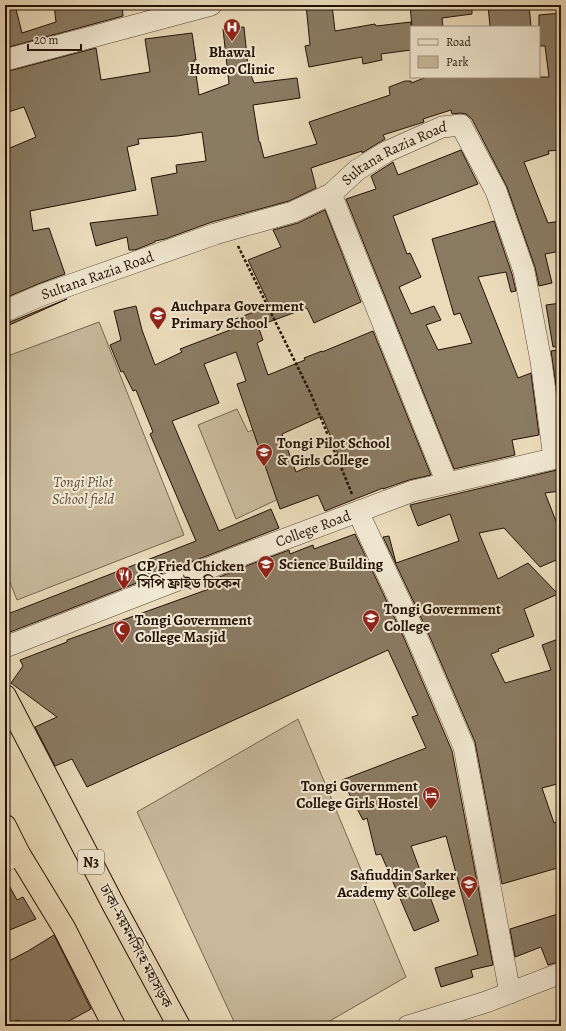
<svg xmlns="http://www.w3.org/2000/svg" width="566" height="1031" font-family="Alegreya,'Noto Serif Bengali',serif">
	<rect width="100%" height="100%" fill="#eadbba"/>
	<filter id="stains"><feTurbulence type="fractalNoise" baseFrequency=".005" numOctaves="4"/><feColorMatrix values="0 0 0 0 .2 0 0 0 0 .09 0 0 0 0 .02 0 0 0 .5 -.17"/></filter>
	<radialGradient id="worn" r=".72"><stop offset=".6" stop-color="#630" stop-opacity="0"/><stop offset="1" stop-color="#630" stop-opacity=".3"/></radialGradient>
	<g fill="#c8b99b" stroke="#756650">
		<polygon points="99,322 184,535 17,600 5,570 5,357"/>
		<polygon points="237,409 248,432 263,425 291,493 236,519 198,425"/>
		<polygon points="298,719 406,977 321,1026 236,1026 137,812"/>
	</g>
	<g fill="#8a7b63" stroke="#221205" fill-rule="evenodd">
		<polygon points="5,5 15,5 22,33 56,22 54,5 122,5 123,16 5,48"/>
		<polygon points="306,5 332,5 335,31 375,24 376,26 411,22 411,50 381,54 382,60 363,64 362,57 309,67 305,46 310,45"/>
		<polygon points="410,5 472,5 472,14 442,18 443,27 412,27"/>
		<polygon points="488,5 529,5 531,27 490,27"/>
		<polygon points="561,13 561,150 548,151 549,154 524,162 548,223 561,221 561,251 545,254 552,283 539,286 535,267 507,187 472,119 466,114 460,113 452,114 451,110 423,119 424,122 383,135 385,139 362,153 362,151 311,168 316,188 289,201 212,222 165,239 155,241 155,242 135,250 129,250 127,237 96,246 90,223 158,215 151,178 177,173 176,165 206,161 202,132 177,136 138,139 139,144 127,147 136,190 30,211 33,231 49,228 65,274 38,284 5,298 5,150 36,137 24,107 5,113 5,72 96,48 101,80 150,72 145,39 192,33 196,60 194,60 199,95 229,84 223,29 244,27 248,67 254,83 297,78 300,98 253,105 259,142 260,142 264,158 317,144 309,122 390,95 389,87 405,81 411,81 411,83 427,77 549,77 545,46 539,46 539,15"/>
		<polygon points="461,150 478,184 393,216 407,254 410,253 421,277 399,287 411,314 434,306 441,320 426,325 438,350 472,343 460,313 454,315 432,239 494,221 512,274 516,291 511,292 506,272 478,277 518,378 531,373 539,435 512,440 515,455 454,469 346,199 376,189 371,176 393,162 398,175"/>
		<path d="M325,210l36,92 -47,21 -7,-15 -49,18 5,14 -6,3 11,32 37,-15 -1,-2 18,-7v1l51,-21 58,144 -22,5 -26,9v-1l-58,23 -7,-16 -38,14 -43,-125 9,-3 -10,-29 -32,12 15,39 -47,18 47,110 52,-22 8,19 -274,106v-19l191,-74 -46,-107 3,-2 -17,-42 -3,1 -10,-20 -2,1 -11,-27 11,-5 -7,-29 22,-5 6,24 13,35 27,-13 -2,-3 50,-19 -3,-8 43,-16 -22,-46 33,-13 -8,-17 25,-7zM322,416l16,38 -42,18 -14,-38z"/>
		<polygon points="67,299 5,327 5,323 10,322"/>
		<polygon points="561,303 561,346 553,347 546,305"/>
		<polygon points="561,349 561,420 551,351"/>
		<polygon points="561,469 561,491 545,493 561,534 561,558 540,567 504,528 479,533 498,579 528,563 558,594 524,609 534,636 498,649 499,651 491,654 505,683 551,670 542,645 561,638 561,783 542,788 554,823 561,820 561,867 502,884 475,742 426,628 383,537 389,536 396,563 459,541 450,514 418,526 410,505"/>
		<polygon points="355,534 404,638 452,751 493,965 471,970 473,977 441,987 435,968 478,955 446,836 411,846 439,921 414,931 381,854 376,855 367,818 363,820 342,780 426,748 412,717 418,715 388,650 87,787 72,759 55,766 35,727 57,717 11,683 23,666 20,660 67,642 67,640 209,589 208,587 219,582 217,578 249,565 289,550 290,554 313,545 314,549"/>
		<polygon points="5,878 17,900 23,897 36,919 5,932"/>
		<polygon points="561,913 561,961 548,965 541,947 515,957 510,929"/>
		<polygon points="54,935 91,1009 60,1026 21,1026 19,1020 5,1024 5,963 28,951"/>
	</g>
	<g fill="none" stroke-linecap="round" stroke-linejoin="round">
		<g stroke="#544432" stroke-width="22">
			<g id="minor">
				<polyline points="5,60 211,5"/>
				<polyline points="331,194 447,483"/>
				<path id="s1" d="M5,311l37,-16 173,-61 78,-22 38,-18 26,-24 29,-18 56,-25 19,-2 35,66 28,80 17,90 13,97"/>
				<polyline points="358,512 415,633 464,747 510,993"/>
				<path id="s2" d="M5,647l240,-93 168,-63 148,-34"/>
				<polyline points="5,861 19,854"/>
				<polyline points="408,1026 486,1002 561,973"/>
			</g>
		</g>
		<g stroke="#221205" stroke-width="24">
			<g id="highway">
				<polyline points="5,696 113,904 179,1026"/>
				<polyline points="5,826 19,854 64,928 114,1026"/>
			</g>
		</g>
		<polyline stroke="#221205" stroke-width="2.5" stroke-dasharray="3 2" stroke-linecap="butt" points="238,246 311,394 352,494"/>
		<use href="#minor" stroke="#f1e8d2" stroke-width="21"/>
		<use href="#highway" stroke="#eadbba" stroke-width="22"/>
	</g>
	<defs>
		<g id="hospital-pin" transform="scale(0.9)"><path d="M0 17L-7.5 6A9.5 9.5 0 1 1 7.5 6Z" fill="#8f2418" stroke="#f1e8d2"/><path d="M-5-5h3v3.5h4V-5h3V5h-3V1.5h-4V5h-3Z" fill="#fff"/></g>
		<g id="school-pin" transform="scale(0.9)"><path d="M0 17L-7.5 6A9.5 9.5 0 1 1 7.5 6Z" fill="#8f2418" stroke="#f1e8d2"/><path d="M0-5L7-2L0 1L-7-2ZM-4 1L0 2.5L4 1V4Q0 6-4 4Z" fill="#fff"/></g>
		<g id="university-pin" transform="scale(0.9)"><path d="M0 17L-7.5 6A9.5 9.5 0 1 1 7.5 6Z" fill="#8f2418" stroke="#f1e8d2"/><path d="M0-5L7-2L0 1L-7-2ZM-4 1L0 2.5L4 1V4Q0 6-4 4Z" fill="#fff"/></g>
		<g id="restaurant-pin" transform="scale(0.9)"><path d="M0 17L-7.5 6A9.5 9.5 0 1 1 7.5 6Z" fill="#8f2418" stroke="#f1e8d2"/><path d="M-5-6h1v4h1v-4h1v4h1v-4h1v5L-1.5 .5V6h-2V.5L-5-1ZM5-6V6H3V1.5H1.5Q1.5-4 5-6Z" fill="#fff"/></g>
		<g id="mosque-pin" transform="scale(0.9)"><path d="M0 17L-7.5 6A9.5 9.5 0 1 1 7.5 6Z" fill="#8f2418" stroke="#f1e8d2"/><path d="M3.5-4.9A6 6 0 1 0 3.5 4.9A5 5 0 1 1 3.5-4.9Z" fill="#fff"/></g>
		<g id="hotel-pin" transform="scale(0.9)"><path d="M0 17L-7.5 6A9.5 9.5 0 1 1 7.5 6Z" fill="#8f2418" stroke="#f1e8d2"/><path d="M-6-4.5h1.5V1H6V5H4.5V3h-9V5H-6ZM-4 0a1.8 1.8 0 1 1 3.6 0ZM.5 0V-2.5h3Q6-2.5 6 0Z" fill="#fff"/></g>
	</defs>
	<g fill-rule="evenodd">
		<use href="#hospital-pin" x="232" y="27"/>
		<use href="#school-pin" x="158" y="315"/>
		<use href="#school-pin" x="264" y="452"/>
		<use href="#university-pin" x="266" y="564"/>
		<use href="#restaurant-pin" x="124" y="575"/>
		<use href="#university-pin" x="371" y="618"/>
		<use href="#mosque-pin" x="122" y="629"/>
		<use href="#hotel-pin" x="431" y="795"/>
		<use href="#school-pin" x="469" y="884"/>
	</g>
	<g text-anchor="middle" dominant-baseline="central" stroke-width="4" stroke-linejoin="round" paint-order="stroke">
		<rect fill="#f1e8d2" stroke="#605242" stroke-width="1" x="78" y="850" width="26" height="24" rx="3"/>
		<g font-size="14" font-weight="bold" fill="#221205">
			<text x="91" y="862">N3</text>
		</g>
		<g font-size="15" font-weight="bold" fill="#221205" stroke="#f1e8d2" text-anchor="start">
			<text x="232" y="52" text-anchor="middle">Bhawal<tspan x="232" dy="17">Homeo Clinic</tspan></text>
			<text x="171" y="306">Auchpara Goverment<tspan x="171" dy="17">Primary School</tspan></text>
			<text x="277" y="443">Tongi Pilot School<tspan x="277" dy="17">&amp; Girls College</tspan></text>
			<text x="279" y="564">Science Building</text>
			<text x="137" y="566">CP Fried Chicken<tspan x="137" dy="17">সিপি ফ্রাইড চিকেন</tspan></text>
			<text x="384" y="609">Tongi Government<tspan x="384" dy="17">College</tspan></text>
			<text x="135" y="620">Tongi Government<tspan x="135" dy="17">College Masjid</tspan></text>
			<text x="418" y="786" text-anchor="end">Tongi Government<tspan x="418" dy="17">College Girls Hostel</tspan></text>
			<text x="456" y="875" text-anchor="end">Safiuddin Sarker<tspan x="456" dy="17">Academy &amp; College</tspan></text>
		</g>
		<g font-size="15" fill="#221205" stroke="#f1e8d2">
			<text stroke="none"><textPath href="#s1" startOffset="423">Sultana Razia Road</textPath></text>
			<text stroke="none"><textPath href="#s1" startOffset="99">Sultana Razia Road</textPath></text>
			<text stroke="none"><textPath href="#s2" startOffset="330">College Road</textPath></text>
			<text transform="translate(136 946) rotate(62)">ঢাকা-ময়মনসিংহ মহাসড়ক</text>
		</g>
		<g font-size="15" font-style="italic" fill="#5c4c3a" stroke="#f1e8d2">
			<text x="83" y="482">Tongi Pilot<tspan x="83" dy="17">School field</tspan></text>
		</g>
	</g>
	<rect width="566" height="1031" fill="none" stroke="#eadbba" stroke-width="20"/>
	<rect x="6" y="6" width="554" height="1019" fill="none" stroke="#221205" stroke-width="2"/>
	<rect x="10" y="10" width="546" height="1011" fill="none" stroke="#221205"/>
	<rect x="410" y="26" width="130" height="52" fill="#f1e8d2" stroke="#9e9280"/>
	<rect x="418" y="39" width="20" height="6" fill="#f1e8d2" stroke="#9e9280"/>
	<text x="446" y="46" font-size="12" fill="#221205">Road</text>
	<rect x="418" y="56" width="20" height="12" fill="#c8b99b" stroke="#9e9280"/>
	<text x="446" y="66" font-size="12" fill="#221205">Park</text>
	<path d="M28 44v6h53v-6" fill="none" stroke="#221205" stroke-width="2"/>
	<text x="34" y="44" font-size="12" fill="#221205" stroke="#f1e8d2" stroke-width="3" paint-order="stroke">20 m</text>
	<rect width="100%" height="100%" filter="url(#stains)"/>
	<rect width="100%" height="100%" fill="url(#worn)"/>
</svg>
